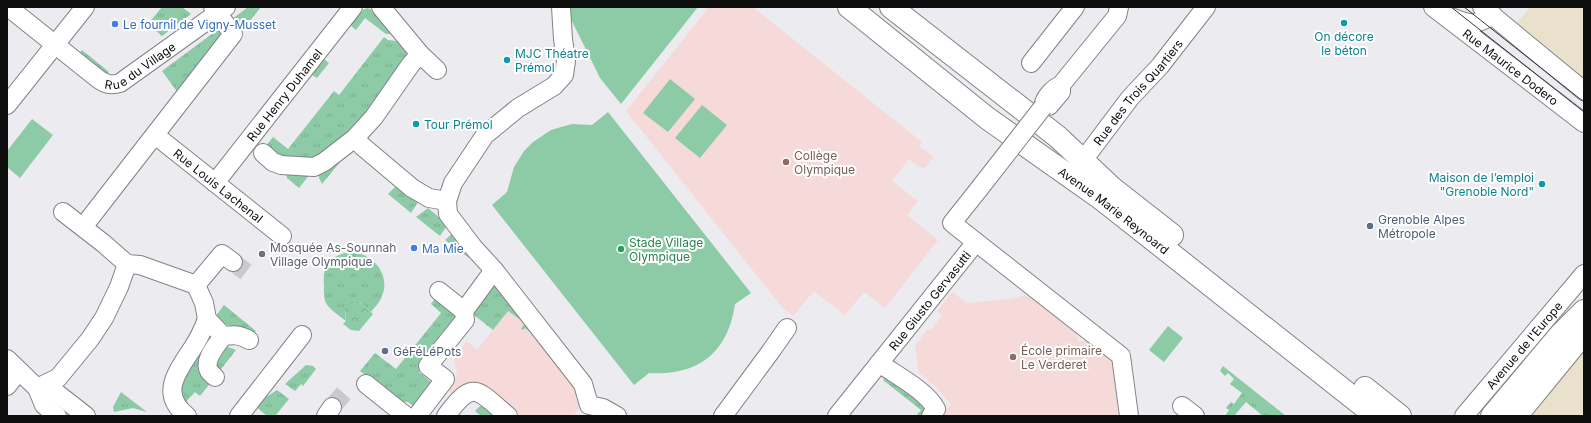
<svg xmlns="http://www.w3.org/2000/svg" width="1591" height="423" font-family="Inter,sans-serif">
	<defs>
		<pattern id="grass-tufts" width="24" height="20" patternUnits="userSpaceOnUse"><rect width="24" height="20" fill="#8dcba7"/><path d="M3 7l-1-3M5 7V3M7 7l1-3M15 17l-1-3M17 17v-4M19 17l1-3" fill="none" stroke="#78ad8f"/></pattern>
		<pattern id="park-crowns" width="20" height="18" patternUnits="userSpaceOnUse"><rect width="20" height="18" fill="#8dcba7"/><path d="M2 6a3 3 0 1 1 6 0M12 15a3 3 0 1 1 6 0" fill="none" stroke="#78ad8f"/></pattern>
	</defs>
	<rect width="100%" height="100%" fill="#ebebf0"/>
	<g fill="#eae1cc">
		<polygon points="1530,7 1584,7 1584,90 1516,24"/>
		<polygon points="1584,321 1584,416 1511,416"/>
	</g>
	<g fill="#f5dad9">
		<polygon points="709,7 753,7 922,142 919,146 934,157 925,168 917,166 909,159 892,181 918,201 907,215 938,240 885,308 864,292 845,315 814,291 793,316 782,307 626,111"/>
		<polygon points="952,292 967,303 1008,299 1032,294 1076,329 1078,341 1090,341 1114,361 1118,416 942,416 951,404 934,385 919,373 915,345 928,329 930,331 940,318 942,315 937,312"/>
		<polygon points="508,311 525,323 577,384 581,402 575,414 572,416 518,416 484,386 455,396 447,390 457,376 454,357 467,341 477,350"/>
	</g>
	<g fill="url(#grass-tufts)">
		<polygon points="162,7 182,7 191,14 162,36 148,24"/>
		<polygon points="248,7 261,7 242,31 236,31 228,22"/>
		<polygon points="367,8 370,9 398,34 386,34 365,18 356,30 350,25 361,11"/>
		<polygon points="224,25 230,34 181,97 162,71"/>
		<path d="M384,37l4,3 16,2c2,5 3,10 2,15 -6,23 -52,74 -71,88 -9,7 -21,13 -31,20l-41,-15 10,-13 15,12 46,-58 5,4z"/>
		<polygon points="82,50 109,72 107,75 77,56"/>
		<polygon points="324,59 329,63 317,78 312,75 305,83 300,79"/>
		<polygon points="337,159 341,161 322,184 319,178 319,174"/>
		<polygon points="286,172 310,174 299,188 287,178"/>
		<polygon points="397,185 418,199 418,202 411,213 388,194"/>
		<polygon points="428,208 447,224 446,227 440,236 416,217"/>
		<polygon points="452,234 472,255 469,258 445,240"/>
		<path d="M351,252c22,1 40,23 31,44 -2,6 -7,11 -11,16l-12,-10 -14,10 1,9c-6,-5 -13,-9 -17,-14 -6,-6 -5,-14 -5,-21 -2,-21 6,-31 27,-34z"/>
		<polygon points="496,283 541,340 525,328 523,330 521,329 525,323 508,311 493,330 474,315 473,312 489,287"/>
		<polygon points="435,299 462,318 419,372 431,382 413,406 408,402 400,402 360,371 375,353 396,369 441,313 431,304"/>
		<path d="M224,305l32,26 -4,6c-6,-3 -12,-7 -17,-10 -9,-3 -13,-2 -20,-10z"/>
		<polygon points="212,334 212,381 200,396 195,392 185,403 179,397 187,364 205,335"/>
		<polygon points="226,346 236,350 218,373 216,372 216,353"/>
		<polygon points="306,365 313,366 316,369 303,386 301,384 295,391 285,384"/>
		<polygon points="1223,366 1286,416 1263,416 1246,402 1234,416 1225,416 1229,410 1226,408 1231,402 1234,404 1242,393 1230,384 1234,379 1228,373 1225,376 1220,371"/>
		<polygon points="888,374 926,405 925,416 916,416 921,410 883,380"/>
		<polygon points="277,390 289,399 275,416 267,416 254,405"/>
		<polygon points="121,392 147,412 133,408 114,412 113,407"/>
		<polygon points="481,405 494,415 494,416 481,416 475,411"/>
	</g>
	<polygon fill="url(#park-crowns)" points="351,302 359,302 373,314 359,331 351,330 343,324 346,321 345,308"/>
	<g fill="#8dcba7">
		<polygon points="571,7 698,7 621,104 600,78 567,11"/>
		<polygon points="670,79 695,99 668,132 643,113"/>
		<polygon points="702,105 727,125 700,158 675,138"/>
		<path d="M608,112l143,181 -16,11c-7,49 -37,72 -86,69l-15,12 -142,-180 15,-13 7,-25 10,-16 9,-9 18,-12 10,-3 11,-3 20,1z"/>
		<polygon points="32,119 53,135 20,178 7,167 7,151"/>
		<polygon points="1168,326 1183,338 1164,362 1149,350"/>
	</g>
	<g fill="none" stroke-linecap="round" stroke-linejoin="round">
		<g stroke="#cacace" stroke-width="18" stroke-dasharray="18 9" stroke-linecap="butt">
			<polyline points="233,262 246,272"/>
			<polyline points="332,407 345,392"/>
		</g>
		<g stroke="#828387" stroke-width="20">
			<g id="minor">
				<path id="s1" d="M8,7l89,71c8,6 13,8 23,5l106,-76"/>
				<polyline points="381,7 420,54 437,70"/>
				<polyline points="561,7 563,39 566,61 564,75 554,86 518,108 485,135 453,183 447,201 448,214 473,247 494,270 583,384 589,405 603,408 617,416"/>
				<path id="s2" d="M1433,7l151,116"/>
				<polyline points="1482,7 1584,91"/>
				<path d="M1451,17c19,8 24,9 42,-2"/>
				<polyline points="1031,63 1075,7"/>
				<path d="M1061,85v7l-12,14 -6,1c1,-9 10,-19 18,-22l56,-69 2,-9"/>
				<polyline points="7,105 85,7"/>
				<path id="s3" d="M155,135l127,101"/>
				<polyline points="355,138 362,146 412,188 429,198 447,201"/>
				<polyline points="263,153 273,162 281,165 314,167 324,162 355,138 374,117 411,64 420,54"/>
				<path id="s4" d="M1075,171l55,-73 30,-32 46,-59"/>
				<path id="s5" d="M215,183l138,-176"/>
				<polyline points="63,212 103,243 127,264 140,265 196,285"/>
				<polyline points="83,227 233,34 213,7"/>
				<polyline points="976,242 1121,356 1129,416"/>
				<path d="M233,262l-11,-8 -26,31 8,18 3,16 16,17c10,-1 16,-2 26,4"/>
				<polyline points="439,291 464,311"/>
				<polyline points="7,359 37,388 44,405 57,416"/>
				<path d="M879,363c17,12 48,28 57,46l-5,7"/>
				<path d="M215,377c-2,-2 -5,-4 -6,-6 -6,-11 8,-26 14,-35"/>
				<polyline points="366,384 406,416"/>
				<polyline points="7,386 19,371"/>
				<polyline points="37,388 58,378 90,339 104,318 119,287 127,264"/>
				<polyline points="37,388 54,391 86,416"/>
				<polyline points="1182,406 1195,416"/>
				<path d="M187,416c-28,-22 -10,-44 5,-67 6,-9 11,-19 15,-30"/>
				<polyline points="239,416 302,335"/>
				<polyline points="326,416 332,407"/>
				<polyline points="417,416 445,379 428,366 465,320 464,311 494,270"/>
				<path d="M446,416c28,-38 31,-26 62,0"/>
				<polyline points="723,416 771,351 787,328"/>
				<path id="s6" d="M837,416l139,-174 -24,-19 27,-34"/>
				<path id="s7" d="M1464,416l120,-142"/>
			</g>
		</g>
		<g stroke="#828387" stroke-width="24">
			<g id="major">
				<path id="s8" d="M849,7l138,111 116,82 273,216"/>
				<polyline points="891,7 1058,137 1112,188 1172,235"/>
				<polyline points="1365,388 1400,416"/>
				<polyline points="1492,416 1560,335 1584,311"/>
				<polyline points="1516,416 1584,333"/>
			</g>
		</g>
		<use href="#minor" stroke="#fff" stroke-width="18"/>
		<use href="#major" stroke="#fff" stroke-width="22"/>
		<g stroke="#353537" stroke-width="1">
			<polyline points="1451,7 1584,112"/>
			<polyline points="1464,7 1584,102"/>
		</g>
		<g stroke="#828387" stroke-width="20" stroke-linecap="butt">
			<polyline id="minor-bridge" points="979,189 1043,107"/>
		</g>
		<use href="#minor-bridge" stroke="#fff" stroke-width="18"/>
	</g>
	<g fill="#0f9aa8" stroke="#fff" stroke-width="1.5">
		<circle cx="1344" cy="23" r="4"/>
		<circle cx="507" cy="60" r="4"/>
		<circle cx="416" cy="124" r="4"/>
		<circle cx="1542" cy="184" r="4"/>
	</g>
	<g fill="#3f7fe0" stroke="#fff" stroke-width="1.5">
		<circle cx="115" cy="24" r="4"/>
		<circle cx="414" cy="248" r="4"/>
	</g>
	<g fill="#8d6e63" stroke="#fff" stroke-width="1.5">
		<circle cx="786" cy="162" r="4"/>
		<circle cx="1013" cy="357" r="4"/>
	</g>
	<g fill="#5c6f8a" stroke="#fff" stroke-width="1.5">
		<circle cx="1370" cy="226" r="4"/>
		<circle cx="385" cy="351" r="4"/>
	</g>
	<circle fill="#2e9e5b" stroke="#fff" stroke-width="1.5" cx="621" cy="249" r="4"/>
	<circle fill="#6b7280" stroke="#fff" stroke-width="1.5" cx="262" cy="254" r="4"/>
	<g text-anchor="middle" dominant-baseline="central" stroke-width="4" stroke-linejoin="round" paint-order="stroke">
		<g font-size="12" fill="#366cbe" stroke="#fff" text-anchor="start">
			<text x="123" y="24">Le fournil de Vigny-Musset</text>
			<text x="422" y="248">Ma Mie</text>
		</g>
		<g font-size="12" fill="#0d838f" stroke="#fff" text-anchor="start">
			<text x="1344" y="36" text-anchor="middle">On décore<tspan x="1344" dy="14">le béton</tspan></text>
			<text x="515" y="53">MJC Théatre<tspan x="515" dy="14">Prémol</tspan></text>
			<text x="424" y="124">Tour Prémol</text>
			<text x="1534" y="177" text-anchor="end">Maison de l’emploi<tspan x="1534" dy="14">"Grenoble Nord"</tspan></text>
		</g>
		<g font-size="12" fill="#0e0e0f" stroke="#fff">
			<text stroke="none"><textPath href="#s1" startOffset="164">Rue du Village</textPath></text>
			<text stroke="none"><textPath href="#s2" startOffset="98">Rue Maurice Dodero</textPath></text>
			<text stroke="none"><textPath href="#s4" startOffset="101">Rue des Trois Quartiers</textPath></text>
			<text stroke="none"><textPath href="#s5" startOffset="112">Rue Henry Duhamel</textPath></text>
			<text stroke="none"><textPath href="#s3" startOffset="81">Rue Louis Lachenal</textPath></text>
			<text stroke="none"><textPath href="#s8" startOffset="334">Avenue Marie Reynoard</textPath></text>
			<text stroke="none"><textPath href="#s6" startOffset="148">Rue Giusto Gervasutti</textPath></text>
			<text stroke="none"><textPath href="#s7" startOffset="93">Avenue de l'Europe</textPath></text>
		</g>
		<g font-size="12" fill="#785e54" stroke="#fff" text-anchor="start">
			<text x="794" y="155">Collège<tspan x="794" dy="14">Olympique</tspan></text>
			<text x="1021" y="350">École primaire<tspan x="1021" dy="14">Le Verderet</tspan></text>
		</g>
		<g font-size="12" fill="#4e5e75" stroke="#fff" text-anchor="start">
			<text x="1378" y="219">Grenoble Alpes<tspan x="1378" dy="14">Métropole</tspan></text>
			<text x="393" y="351">GéFéLéPots</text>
		</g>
		<g font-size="12" fill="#27864d" stroke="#fff" text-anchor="start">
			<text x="629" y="242">Stade Village<tspan x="629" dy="14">Olympique</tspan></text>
		</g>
		<g font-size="12" fill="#5b616d" stroke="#fff" text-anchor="start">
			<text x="270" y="247">Mosquée As-Sounnah<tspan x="270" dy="14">Village Olympique</tspan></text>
		</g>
	</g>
	<rect width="1591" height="423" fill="none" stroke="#0e0e0f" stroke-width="16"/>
</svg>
